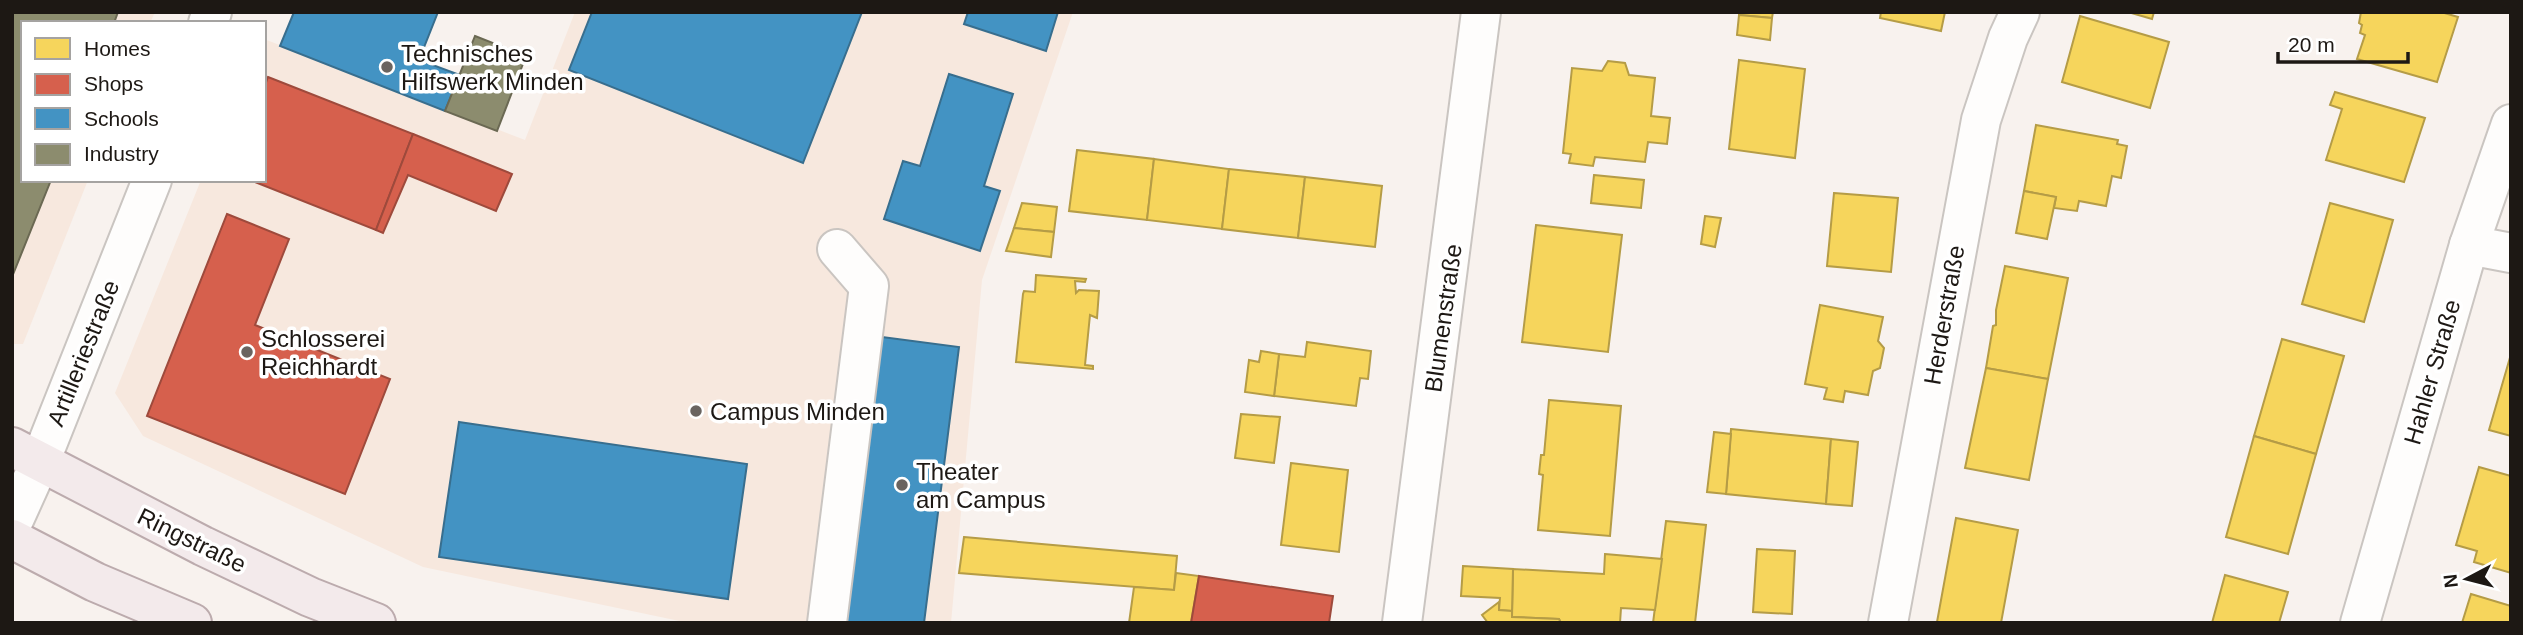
<svg xmlns="http://www.w3.org/2000/svg" width="2523" height="635" font-family="Helvetica,sans-serif">
	<rect width="100%" height="100%" fill="#f8f2ee"/>
	<g fill="#f7e8de">
		<polygon points="12,12 155,12 150,23 23,23 23,180 88,180 23,344 12,344"/>
		<polygon points="575,12 1073,12 982,280 951,623 689,623 423,567 143,436 115,393 201,180 264,180 264,39 525,140"/>
	</g>
	<g fill="#f6d55c" stroke="#b59c46" stroke-width="2">
		<polygon points="1739,12 1773,12 1772,18 1739,15"/>
		<polygon points="1881,12 1945,12 1941,31 1880,18"/>
		<polygon points="2128,12 2154,12 2152,19"/>
		<polygon points="2361,12 2441,12 2458,17 2437,82 2357,59 2365,35 2360,33 2362,25 2359,23"/>
		<polygon points="1739,15 1772,18 1770,40 1737,35"/>
		<polygon points="2080,16 2169,42 2150,108 2062,82"/>
		<polygon points="1739,60 1805,69 1795,158 1729,149"/>
		<polygon points="1608,61 1625,63 1629,75 1655,78 1651,116 1670,118 1667,144 1648,142 1645,162 1595,157 1593,166 1569,163 1571,154 1563,153 1572,68 1602,71"/>
		<polygon points="2335,92 2425,118 2404,182 2326,160 2342,109 2330,105"/>
		<polygon points="2036,125 2118,140 2117,144 2127,146 2121,178 2112,176 2106,206 2079,201 2077,211 2054,208 2056,197 2024,191"/>
		<polygon points="1077,150 1154,159 1147,220 1069,211"/>
		<polygon points="1154,159 1229,169 1222,229 1147,220"/>
		<polygon points="1229,169 1305,177 1298,238 1222,229"/>
		<polygon points="1594,175 1644,180 1641,208 1591,203"/>
		<polygon points="1305,177 1382,186 1375,247 1298,238"/>
		<polygon points="2024,191 2056,197 2047,239 2016,233"/>
		<polygon points="1834,193 1898,198 1891,272 1827,266"/>
		<polygon points="1022,203 1057,207 1054,232 1014,228"/>
		<polygon points="2330,203 2393,220 2364,322 2302,304"/>
		<polygon points="1705,216 1721,218 1715,247 1701,244"/>
		<polygon points="1536,225 1622,235 1608,352 1522,342"/>
		<polygon points="1014,228 1054,232 1051,257 1006,251"/>
		<polygon points="2005,266 2068,278 2048,379 1986,368 1993,326 1996,325 1996,310"/>
		<polygon points="1036,275 1086,279 1085,282 1075,281 1076,293 1079,290 1099,291 1097,318 1090,315 1085,365 1093,366 1093,369 1016,362 1023,294 1024,291 1035,292"/>
		<polygon points="1820,305 1883,317 1878,341 1884,348 1880,368 1873,371 1868,395 1845,391 1843,402 1824,399 1827,388 1805,384"/>
		<polygon points="2282,339 2344,356 2316,454 2254,436"/>
		<polygon points="1307,342 1371,351 1368,379 1360,378 1356,406 1274,396 1279,354 1305,357"/>
		<polygon points="1261,351 1279,354 1274,396 1245,392 1249,360 1259,362"/>
		<polygon points="2511,354 2511,436 2489,430"/>
		<polygon points="1986,368 2048,379 2029,480 1965,468"/>
		<polygon points="1549,400 1621,406 1610,536 1538,530 1543,475 1539,474 1541,455 1544,455"/>
		<polygon points="1241,414 1280,417 1274,463 1235,458"/>
		<polygon points="1731,429 1831,439 1826,504 1726,494"/>
		<polygon points="1714,432 1731,434 1726,494 1707,492"/>
		<polygon points="2254,436 2316,454 2288,554 2226,537"/>
		<polygon points="1831,439 1858,442 1852,506 1826,504"/>
		<polygon points="1291,463 1348,470 1339,552 1281,545"/>
		<polygon points="2479,467 2511,476 2511,573 2474,562 2477,551 2456,545"/>
		<polygon points="1956,518 2018,530 2001,623 1937,622"/>
		<polygon points="1666,521 1706,525 1695,623 1653,623"/>
		<polygon points="964,537 1177,556 1174,590 959,573"/>
		<polygon points="1757,549 1795,551 1792,614 1753,612"/>
		<polygon points="1605,554 1662,559 1655,610 1621,608 1620,623 1561,623 1559,619 1512,617 1513,569 1604,574"/>
		<polygon points="1463,566 1513,569 1512,611 1499,610 1500,598 1461,596"/>
		<polygon points="1176,573 1199,576 1191,623 1129,623 1134,587 1174,590"/>
		<polygon points="2225,575 2288,592 2279,623 2212,623"/>
		<polygon points="2471,594 2511,606 2511,623 2462,623"/>
		<polygon points="1499,602 1499,610 1512,611 1512,617 1559,619 1561,623 1488,623 1482,615"/>
	</g>
	<g fill="#d6604d" stroke="#9e4a3c" stroke-width="2">
		<polygon points="268,77 413,134 376,230 250,180 264,180 264,88"/>
		<polygon points="413,134 512,174 496,211 408,175 383,233 376,230"/>
		<polygon points="227,214 289,239 255,325 390,379 345,494 147,416"/>
		<polygon points="1199,576 1333,596 1329,623 1191,623"/>
	</g>
	<g fill="#4393c3" stroke="#386e8e" stroke-width="2">
		<polygon points="294,12 438,12 419,60 460,75 445,111 280,46"/>
		<polygon points="592,12 862,12 803,163 569,70"/>
		<polygon points="968,12 1058,12 1046,51 964,24"/>
		<polygon points="949,74 1013,94 984,186 1000,191 980,251 884,219 903,161 920,166"/>
		<polygon points="882,337 959,347 924,623 845,623"/>
		<polygon points="459,422 747,464 728,599 439,557"/>
	</g>
	<g fill="#8c8c6e" stroke="#6b6953" stroke-width="2">
		<polygon points="12,12 118,12 114,23 23,23 23,180 51,180 12,277"/>
		<polygon points="475,36 526,56 497,131 445,111"/>
	</g>
	<g fill="none" stroke-linecap="round" stroke-linejoin="round">
		<g stroke="#cac5c1" stroke-width="42">
			<g id="minor">
				<polyline points="208,23 212,12"/>
				<polyline points="2469,245 2511,253"/>
				<polyline points="12,524 40,462 152,180"/>
				<polyline points="827,623 869,286 837,249"/>
				<polyline points="1402,623 1481,12"/>
				<polyline points="1888,623 1981,120 2008,38 2020,12"/>
				<polyline points="2360,623 2469,245 2511,124"/>
			</g>
		</g>
		<g stroke="#bcabad" stroke-width="42">
			<g id="major">
				<polyline points="12,447 203,546 310,597 376,623"/>
				<polyline points="12,539 95,582 192,623"/>
			</g>
		</g>
		<use href="#minor" stroke="#fefdfc" stroke-width="38"/>
		<use href="#major" stroke="#f3eaeb" stroke-width="38"/>
	</g>
	<g fill="#6a6460" stroke="#fff" stroke-width="2.5">
		<circle cx="387" cy="67" r="7"/>
		<circle cx="247" cy="352" r="7"/>
		<circle cx="696" cy="411" r="7"/>
		<circle cx="902" cy="485" r="7"/>
	</g>
	<g text-anchor="middle" dominant-baseline="central" stroke-width="7" stroke-linejoin="round" paint-order="stroke">
		<g font-size="24" fill="#1d1814" stroke="#fff" text-anchor="start">
			<text x="401" y="53">Technisches<tspan x="401" dy="28">Hilfswerk Minden</tspan></text>
			<text x="261" y="338">Schlosserei<tspan x="261" dy="28">Reichhardt</tspan></text>
			<text x="710" y="411">Campus Minden</text>
			<text x="916" y="471">Theater<tspan x="916" dy="28">am Campus</tspan></text>
		</g>
		<g font-size="24" fill="#1d1814" stroke="#fff">
			<text transform="translate(1944 315) rotate(-80)">Herderstraße</text>
			<text transform="translate(1443 318) rotate(-82)">Blumenstraße</text>
			<text transform="translate(83 353) rotate(-68)">Artilleriestraße</text>
			<text transform="translate(2432 372) rotate(-74)">Hahler Straße</text>
			<text transform="translate(192 540) rotate(26)">Ringstraße</text>
		</g>
	</g>
	<rect width="2523" height="635" fill="none" stroke="#1d1814" stroke-width="28"/>
	<rect x="21" y="21" width="245" height="161" fill="#ffffff" stroke="#a5a3a1" stroke-width="2"/>
	<rect x="35" y="38" width="35" height="21" fill="#f6d55c" stroke="#a5a3a1" stroke-width="2"/>
	<text x="84" y="56" font-size="21" fill="#1d1814">Homes</text>
	<rect x="35" y="74" width="35" height="21" fill="#d6604d" stroke="#a5a3a1" stroke-width="2"/>
	<text x="84" y="91" font-size="21" fill="#1d1814">Shops</text>
	<rect x="35" y="108" width="35" height="21" fill="#4393c3" stroke="#a5a3a1" stroke-width="2"/>
	<text x="84" y="126" font-size="21" fill="#1d1814">Schools</text>
	<rect x="35" y="144" width="35" height="21" fill="#8c8c6e" stroke="#a5a3a1" stroke-width="2"/>
	<text x="84" y="161" font-size="21" fill="#1d1814">Industry</text>
	<g transform="translate(2467 579) rotate(263)" stroke="#ffffff" stroke-width="5" paint-order="stroke">
	<path d="M0-5L12 26L0 18L-12 26Z" fill="#1d1814"/>
	<text y="-10" font-size="19" font-weight="bold" text-anchor="middle" fill="#1d1814">N</text>
	</g>
	<path d="M2278 52v10h130v-10" fill="none" stroke="#1d1814" stroke-width="3.5"/>
	<text x="2288" y="52" font-size="21" fill="#1d1814" stroke="#ffffff" stroke-width="5" paint-order="stroke">20 m</text>
</svg>
